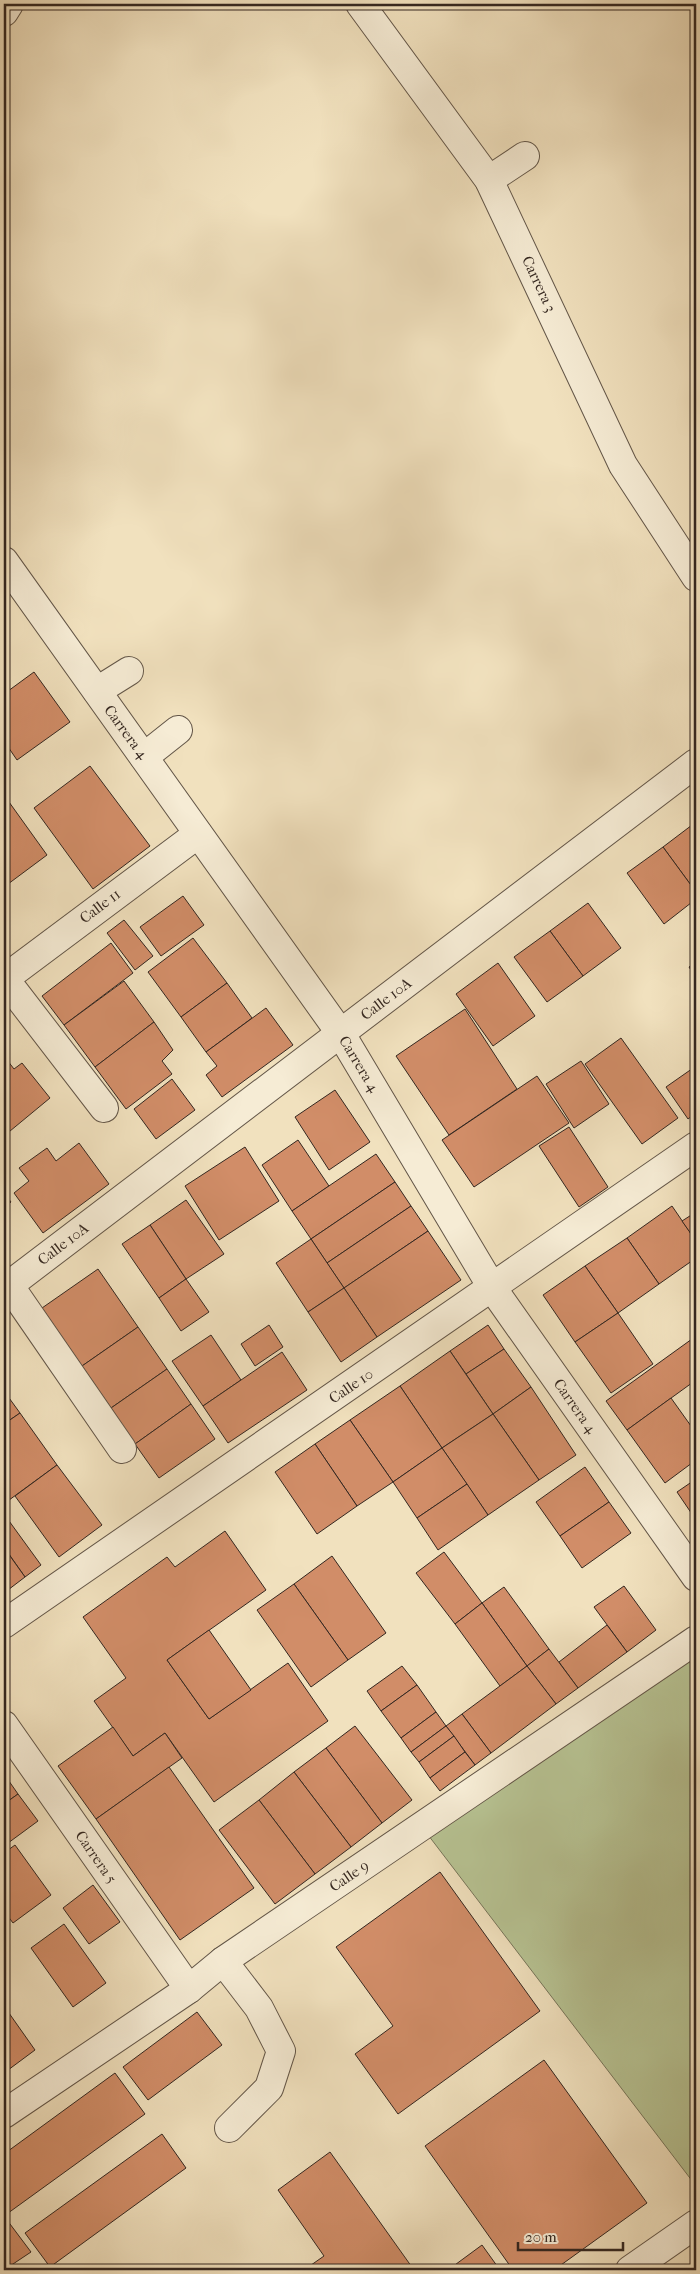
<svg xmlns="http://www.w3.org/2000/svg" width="700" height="2274" font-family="'IM FELL French Canon',serif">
	<rect width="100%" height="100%" fill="#f1e1be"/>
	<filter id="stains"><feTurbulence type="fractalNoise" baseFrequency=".004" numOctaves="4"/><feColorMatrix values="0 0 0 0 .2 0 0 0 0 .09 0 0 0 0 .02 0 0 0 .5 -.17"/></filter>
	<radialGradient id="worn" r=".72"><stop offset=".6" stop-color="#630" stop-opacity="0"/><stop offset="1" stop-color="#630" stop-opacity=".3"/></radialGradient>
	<polygon fill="#b7c393" stroke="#76755a" points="696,1640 696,2186 422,1827"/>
	<g fill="#d18d68" stroke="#342720">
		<polygon points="34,672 70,722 17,760 4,741 4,694"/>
		<polygon points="4,752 9,759 4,763"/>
		<polygon points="90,766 150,846 93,889 34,808"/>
		<polygon points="4,795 47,855 4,887"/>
		<polygon points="696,822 696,892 663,847"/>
		<polygon points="663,847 696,892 696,899 664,924 627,873"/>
		<polygon points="183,896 204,925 161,956 140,927"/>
		<polygon points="588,903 621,948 583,976 550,931"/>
		<polygon points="124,920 153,956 135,970 107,933"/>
		<polygon points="550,931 583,976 547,1002 514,957"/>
		<polygon points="193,938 227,983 181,1017 148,972"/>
		<polygon points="111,943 133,973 64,1025 42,996"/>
		<polygon points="696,962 696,978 689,967"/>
		<polygon points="498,963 535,1016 493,1046 456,994"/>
		<polygon points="124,981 154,1022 95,1067 64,1025"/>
		<polygon points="227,983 252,1018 206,1052 181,1017"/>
		<polygon points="266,1008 293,1045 222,1097 206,1075 217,1066 206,1052"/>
		<polygon points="465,1009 517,1089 449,1135 396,1056"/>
		<polygon points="154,1022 173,1050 162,1061 172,1074 126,1109 95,1067"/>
		<polygon points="621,1038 678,1118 642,1144 585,1064"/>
		<polygon points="4,1056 14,1069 22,1063 50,1098 4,1136"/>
		<polygon points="581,1061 609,1104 574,1128 546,1084"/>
		<polygon points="696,1066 696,1113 688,1119 666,1087"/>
		<polygon points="537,1076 569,1123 474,1187 442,1140"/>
		<polygon points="172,1079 195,1110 156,1139 134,1109"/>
		<polygon points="335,1090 370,1142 329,1170 295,1117"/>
		<polygon points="569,1127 608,1187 579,1207 539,1146"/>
		<polygon points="298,1140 329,1186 292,1211 262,1165"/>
		<polygon points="79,1143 109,1184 43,1233 14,1193 29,1181 19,1168 47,1148 56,1161"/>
		<polygon points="245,1147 279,1201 219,1240 185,1186"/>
		<polygon points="376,1154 395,1182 311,1239 292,1211"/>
		<polygon points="395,1182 411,1206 327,1263 311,1239"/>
		<polygon points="4,1193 11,1202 4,1208"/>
		<polygon points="186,1200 224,1254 186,1279 150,1225"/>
		<polygon points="411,1206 428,1231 344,1288 327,1263"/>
		<polygon points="672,1206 696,1241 696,1258 659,1284 627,1238"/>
		<polygon points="696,1212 696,1241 682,1221"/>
		<polygon points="150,1225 186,1279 159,1298 122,1244"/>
		<polygon points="428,1231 461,1280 377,1337 344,1288"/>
		<polygon points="627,1238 659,1284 618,1313 585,1266"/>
		<polygon points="311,1239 344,1288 308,1312 276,1263"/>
		<polygon points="585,1266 618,1313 575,1342 543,1295"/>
		<polygon points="98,1269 138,1327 82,1366 42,1308"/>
		<polygon points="186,1279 209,1312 181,1331 159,1298"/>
		<polygon points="344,1288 377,1337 341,1362 308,1312"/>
		<polygon points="618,1313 653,1364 611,1393 575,1342"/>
		<polygon points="269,1325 283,1347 255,1366 241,1344"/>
		<polygon points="488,1325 504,1349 466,1374 450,1351"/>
		<polygon points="138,1327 167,1369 111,1408 82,1366"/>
		<polygon points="211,1335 241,1380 203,1406 172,1361"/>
		<polygon points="692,1339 696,1344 696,1380 627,1430 606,1401"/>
		<polygon points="504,1349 531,1387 493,1414 466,1374"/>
		<polygon points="450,1351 493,1414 442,1448 400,1386"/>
		<polygon points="282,1352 307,1390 228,1443 203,1406"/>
		<polygon points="167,1369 191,1404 135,1444 111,1408"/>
		<polygon points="400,1386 442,1448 393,1482 350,1420"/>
		<polygon points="531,1387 576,1455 539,1480 493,1414"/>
		<polygon points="4,1391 20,1413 4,1424"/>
		<polygon points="671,1398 696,1433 696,1460 665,1483 627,1430"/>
		<polygon points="191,1404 215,1439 159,1478 135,1444"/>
		<polygon points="20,1413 57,1465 5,1503 4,1424"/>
		<polygon points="493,1414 539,1480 488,1515 442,1448"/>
		<polygon points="350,1420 393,1482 357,1506 315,1444"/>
		<polygon points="315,1444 357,1506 317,1534 275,1472"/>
		<polygon points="442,1448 467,1484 417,1518 393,1482"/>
		<polygon points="57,1465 102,1525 59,1557 15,1496"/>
		<polygon points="585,1467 609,1502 560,1536 536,1502"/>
		<polygon points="696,1479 696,1520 677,1492"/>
		<polygon points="467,1484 488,1515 438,1550 417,1518"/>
		<polygon points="609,1502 631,1533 582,1568 560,1536"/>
		<polygon points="4,1514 41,1565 25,1577 4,1547"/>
		<polygon points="225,1531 266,1590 167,1660 209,1719 288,1663 328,1721 214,1802 165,1733 133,1756 94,1701 126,1678 83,1617 167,1557 175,1567"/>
		<polygon points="4,1547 10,1556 4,1561"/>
		<polygon points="444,1552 482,1603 455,1624 416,1573"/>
		<polygon points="10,1556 25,1577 4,1593 4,1561"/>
		<polygon points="332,1556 386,1633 348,1660 294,1584"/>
		<polygon points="294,1584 348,1660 311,1687 257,1610"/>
		<polygon points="624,1586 656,1630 627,1652 594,1607"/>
		<polygon points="504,1587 549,1649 527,1666 482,1603"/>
		<polygon points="482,1603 527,1666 500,1686 455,1624"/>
		<polygon points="607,1625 627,1652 578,1688 559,1662"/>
		<polygon points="209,1630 251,1690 209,1719 167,1660"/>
		<polygon points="549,1649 578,1688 556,1704 527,1666"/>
		<polygon points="402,1666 417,1685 381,1711 367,1691"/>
		<polygon points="527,1666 556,1704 491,1753 462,1714"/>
		<polygon points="417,1685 436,1712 401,1738 381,1711"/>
		<polygon points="436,1712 446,1726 411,1752 401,1738"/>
		<polygon points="462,1714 491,1753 475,1765 446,1726"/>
		<polygon points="355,1726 412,1800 382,1823 326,1748"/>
		<polygon points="446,1726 454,1736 419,1762 411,1752"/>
		<polygon points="113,1727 133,1756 165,1733 182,1758 96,1819 58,1766"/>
		<polygon points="454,1736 465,1752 430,1778 419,1762"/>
		<polygon points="326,1748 382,1823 351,1847 294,1772"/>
		<polygon points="465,1752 475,1765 440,1791 430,1778"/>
		<polygon points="169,1767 254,1888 180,1940 96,1819"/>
		<polygon points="294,1772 351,1847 315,1874 259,1800"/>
		<polygon points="4,1774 18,1794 4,1804"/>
		<polygon points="18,1794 38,1821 4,1846 4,1804"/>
		<polygon points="259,1800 315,1874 275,1904 219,1830"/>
		<polygon points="15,1845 51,1895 13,1923 4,1911 4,1853"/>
		<polygon points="440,1872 540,2011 398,2114 355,2054 393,2026 336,1947"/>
		<polygon points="93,1885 120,1922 89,1944 63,1908"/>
		<polygon points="64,1924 106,1983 73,2007 31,1948"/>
		<polygon points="4,2006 35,2050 4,2073"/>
		<polygon points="197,2012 222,2045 148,2100 123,2067"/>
		<polygon points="544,2060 647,2203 554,2270 513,2270 425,2146"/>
		<polygon points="115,2073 145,2114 4,2216 31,2252 4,2270 4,2154"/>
		<polygon points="162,2134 186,2168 50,2267 25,2233"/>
		<polygon points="330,2152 414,2270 304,2270 324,2256 278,2190"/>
		<polygon points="482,2245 500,2270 448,2270"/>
	</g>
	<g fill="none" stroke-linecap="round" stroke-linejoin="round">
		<g stroke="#635648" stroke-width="30">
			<g id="minor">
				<polyline points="360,4 489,180 623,465 696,577"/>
				<polyline points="4,12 9,4"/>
				<polyline points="489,180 525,156"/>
				<polyline points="4,561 341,1034 493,1289 696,1577"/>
				<polyline points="97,691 129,671"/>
				<polyline points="144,757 178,730"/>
				<polyline points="4,978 104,1108"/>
				<polyline points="4,979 198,834"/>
				<polyline points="9,1285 122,1449"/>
				<polyline points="4,1289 696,763"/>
				<polyline points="4,1624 696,1146"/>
				<polyline points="4,1725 189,1989"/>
				<polyline points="223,1961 259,2008 281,2051 269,2088 229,2128"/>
				<polyline points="4,2114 189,1989 223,1961 696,1640"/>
				<polyline points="630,2270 696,2224"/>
			</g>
		</g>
		<use href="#minor" stroke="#f6ecd5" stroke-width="28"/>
	</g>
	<g text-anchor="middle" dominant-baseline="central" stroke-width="5" stroke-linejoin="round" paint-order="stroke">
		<g font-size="15" fill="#342720" stroke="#f6ecd5">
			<text transform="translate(539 284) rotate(65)">Carrera 3</text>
			<text transform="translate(126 732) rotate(54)">Carrera 4</text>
			<text transform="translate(100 906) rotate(-37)">Calle 11</text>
			<text transform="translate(386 999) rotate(-37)">Calle 10A</text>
			<text transform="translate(359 1064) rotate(59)">Carrera 4</text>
			<text transform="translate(63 1244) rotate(-37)">Calle 10A</text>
			<text transform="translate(351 1386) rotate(-34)">Calle 10</text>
			<text transform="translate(575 1406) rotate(55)">Carrera 4</text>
			<text transform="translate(96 1857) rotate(55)">Carrera 5</text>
			<text transform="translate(349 1876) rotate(-34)">Calle 9</text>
		</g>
	</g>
	<rect width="700" height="2274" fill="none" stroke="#f1e1be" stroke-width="20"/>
	<rect x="5" y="5" width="690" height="2264" fill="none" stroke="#342720" stroke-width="2.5"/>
	<rect x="10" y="10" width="680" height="2254" fill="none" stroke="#342720"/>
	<path d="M518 2242v8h105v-8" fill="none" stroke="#342720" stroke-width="2.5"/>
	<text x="525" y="2242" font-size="15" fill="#342720" stroke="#f6ecd5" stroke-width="4" paint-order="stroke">20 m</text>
	<rect width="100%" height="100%" filter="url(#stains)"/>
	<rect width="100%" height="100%" fill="url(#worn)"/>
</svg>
